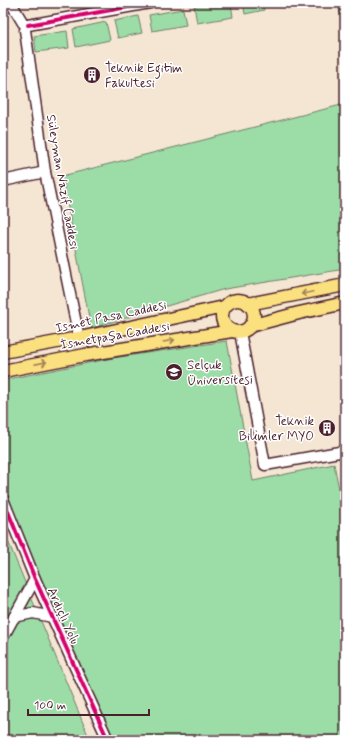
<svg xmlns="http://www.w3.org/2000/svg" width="348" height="743" font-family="Mynerve,sans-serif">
	<rect width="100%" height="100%" fill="#faf4eb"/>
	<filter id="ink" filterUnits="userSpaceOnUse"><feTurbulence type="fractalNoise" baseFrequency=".025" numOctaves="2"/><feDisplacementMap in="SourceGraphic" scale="8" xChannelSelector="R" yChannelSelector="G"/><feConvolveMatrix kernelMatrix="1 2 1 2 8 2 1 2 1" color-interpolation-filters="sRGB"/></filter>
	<g filter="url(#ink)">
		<rect fill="#f4e6d3" x="3" y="3" width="342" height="737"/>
		<g fill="#9cdda7" stroke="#737e69">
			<polygon points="212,3 231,3 233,17 197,23 194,6"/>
			<polygon points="243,3 263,3 264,10 245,14"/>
			<polygon points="338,3 345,3 345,36"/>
			<polygon points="183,9 186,25 152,31 149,15"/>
			<polygon points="138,16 142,33 118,38 114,21"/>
			<polygon points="106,22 110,40 76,47 73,29"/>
			<polygon points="67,31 69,48 36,52 34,36"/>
			<polygon points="345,104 345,269 225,289 91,328 62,176"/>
			<polygon points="227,341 253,481 334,464 343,509 345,509 345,740 112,740 40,582 3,487 3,380 113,358"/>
			<polygon points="3,529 90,740 3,740"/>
		</g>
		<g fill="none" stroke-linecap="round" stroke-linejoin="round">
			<g stroke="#4a1f2b" stroke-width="13">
				<g id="minor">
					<polyline points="11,3 23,23"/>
					<polyline points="28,25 150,3"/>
					<polyline points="25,30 45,172 79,338"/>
					<polyline points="3,181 45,172"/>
					<polyline points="240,332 265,465 345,451"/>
					<polyline points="3,499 35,579 108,740"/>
					<polyline points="14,617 33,613 52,617"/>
					<polyline points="3,637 35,579"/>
				</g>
			</g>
			<g stroke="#4a1f2b" stroke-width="15">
				<g id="major">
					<circle cx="238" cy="316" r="16"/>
					<polyline points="248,304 345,285"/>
					<polyline points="250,326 299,313 345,303"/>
					<polyline points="3,352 84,337 224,307"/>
					<polyline points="3,371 85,355 232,331"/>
				</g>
			</g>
			<use href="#minor" stroke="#fff" stroke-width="10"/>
			<use href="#major" stroke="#fbe080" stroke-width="12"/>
			<g stroke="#fff" stroke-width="6">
				<g id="cycleway">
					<polyline points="28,25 150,3"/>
					<polyline points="3,499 35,579 108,740"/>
				</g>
			</g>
			<use href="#cycleway" stroke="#d6006c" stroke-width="4"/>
		</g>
		<defs><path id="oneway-shaft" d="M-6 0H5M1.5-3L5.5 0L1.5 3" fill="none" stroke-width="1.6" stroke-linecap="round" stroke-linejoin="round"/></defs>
		<g stroke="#a28056">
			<use href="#oneway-shaft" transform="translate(307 293) rotate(168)"/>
			<use href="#oneway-shaft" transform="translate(169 341) rotate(-10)"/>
			<use href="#oneway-shaft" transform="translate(41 363) rotate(-11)"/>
		</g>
	</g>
	<defs>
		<g id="building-disc" transform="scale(0.9)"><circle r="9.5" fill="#4a1f2b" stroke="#fff"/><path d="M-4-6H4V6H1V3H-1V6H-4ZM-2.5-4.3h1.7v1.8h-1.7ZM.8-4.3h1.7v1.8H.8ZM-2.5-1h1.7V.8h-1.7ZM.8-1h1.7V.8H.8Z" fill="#fff"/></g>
		<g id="university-disc" transform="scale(0.9)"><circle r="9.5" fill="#4a1f2b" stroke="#fff"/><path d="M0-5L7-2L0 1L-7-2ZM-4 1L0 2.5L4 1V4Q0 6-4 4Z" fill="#fff"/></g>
	</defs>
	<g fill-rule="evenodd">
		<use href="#building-disc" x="92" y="75"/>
		<use href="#university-disc" x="174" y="372"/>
		<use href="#building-disc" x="327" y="428"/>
	</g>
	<g text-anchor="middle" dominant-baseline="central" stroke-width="3" stroke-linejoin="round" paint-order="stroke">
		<g font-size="13" fill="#4a1f2b" stroke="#fff" text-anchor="start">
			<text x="105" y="68">Teknik Egitim<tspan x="105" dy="15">Fakultesi</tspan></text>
			<text x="187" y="365">Selçuk<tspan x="187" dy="15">Üniversitesi</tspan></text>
			<text x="314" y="421" text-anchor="end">Teknik<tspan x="314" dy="15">Bilimler MYO</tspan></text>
		</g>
		<g font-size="13" fill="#4a1f2b" stroke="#fff">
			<text transform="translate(62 182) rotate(80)">Süleyman Nazif Caddesi</text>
			<text transform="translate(111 317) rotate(-12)">Ismet Pasa Caddesi</text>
			<text transform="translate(115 336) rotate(-10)">İsmetpaşa Caddesi</text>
			<text transform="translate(63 616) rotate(66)">Ardıçlı Yolu</text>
		</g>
	</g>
	<rect width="348" height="743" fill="none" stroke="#fff" stroke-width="16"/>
	<rect x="8" y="8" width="332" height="727" fill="none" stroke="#4a1f2b" stroke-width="1.5" filter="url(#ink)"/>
	<path d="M28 709v6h121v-6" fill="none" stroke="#4a1f2b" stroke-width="2"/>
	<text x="34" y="709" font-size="12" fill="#4a1f2b" stroke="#ffffff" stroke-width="3" paint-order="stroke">100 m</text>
</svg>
